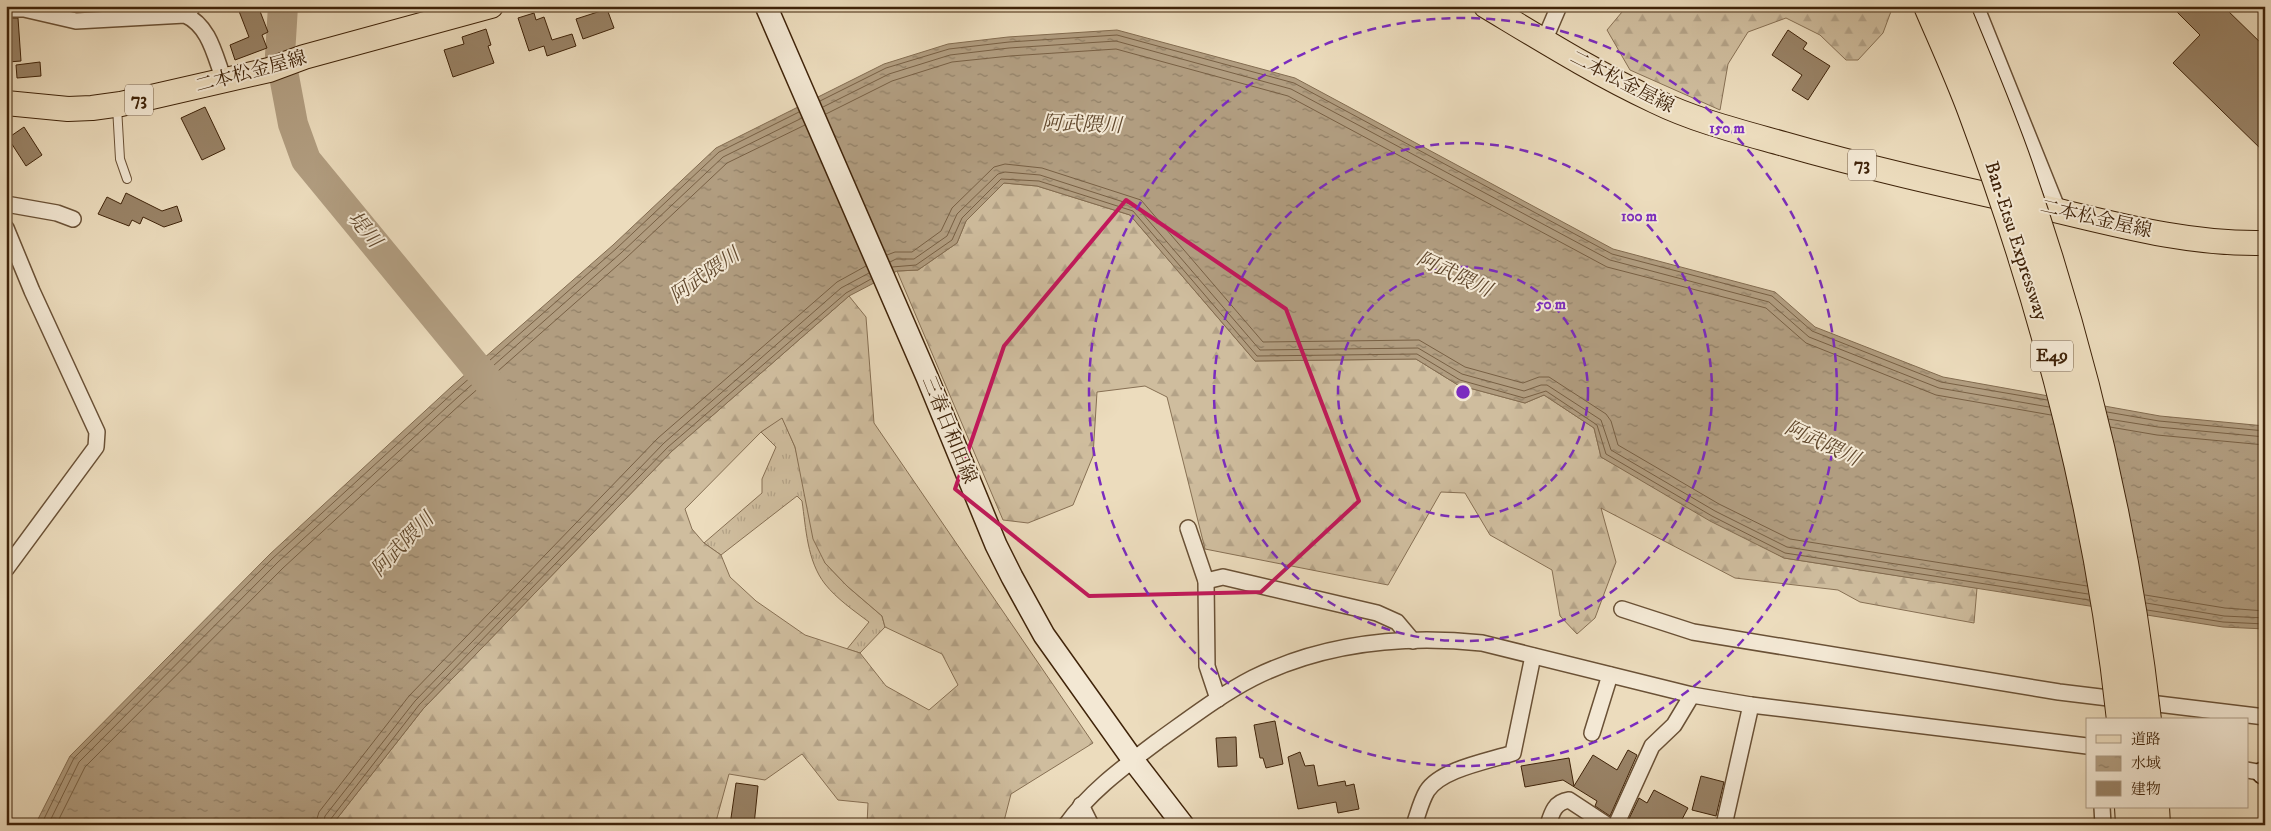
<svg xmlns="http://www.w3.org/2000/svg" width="2271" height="831" font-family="'IM FELL DW Pica','Noto Serif JP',serif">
	<defs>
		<pattern id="grass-tufts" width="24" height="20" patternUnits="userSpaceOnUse" patternTransform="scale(1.25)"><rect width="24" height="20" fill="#cfbd9e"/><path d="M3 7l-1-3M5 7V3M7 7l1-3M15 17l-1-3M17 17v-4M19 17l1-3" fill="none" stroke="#b3a287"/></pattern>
		<pattern id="forest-firs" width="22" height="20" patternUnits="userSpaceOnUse" patternTransform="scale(1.25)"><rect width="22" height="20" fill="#cfbd9e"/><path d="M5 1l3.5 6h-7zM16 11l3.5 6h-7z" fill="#b3a287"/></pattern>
		<pattern id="water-ripples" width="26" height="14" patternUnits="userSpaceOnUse" patternTransform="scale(1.25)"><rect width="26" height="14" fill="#b19d80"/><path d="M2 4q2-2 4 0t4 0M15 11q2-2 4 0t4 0" fill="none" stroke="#918067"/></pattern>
	</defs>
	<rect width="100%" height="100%" fill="#ecdcbd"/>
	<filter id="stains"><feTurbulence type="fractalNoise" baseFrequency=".004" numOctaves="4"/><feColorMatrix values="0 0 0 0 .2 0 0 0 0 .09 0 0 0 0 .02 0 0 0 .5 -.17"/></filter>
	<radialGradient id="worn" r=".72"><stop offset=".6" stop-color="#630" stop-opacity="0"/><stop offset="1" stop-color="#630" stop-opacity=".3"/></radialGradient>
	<path fill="url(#grass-tufts)" stroke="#877054" d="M782,417l13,30 30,116 22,23 35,30 3,11 -25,26 -13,-4 22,-27c-16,-12 -32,-23 -44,-38 -18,-23 -19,-56 -23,-83l-5,-5 -76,59 -17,-12 58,-50v-14l14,-32 -15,-15z"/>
	<g fill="url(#forest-firs)" stroke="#877054" fill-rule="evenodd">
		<polygon points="1627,6 1893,6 1883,33 1858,60 1846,60 1820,35 1786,18 1748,32 1728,64 1720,110 1630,70 1607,30"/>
		<polygon points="1004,183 1037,186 1130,215 1255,361 1416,359 1458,385 1525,403 1544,395 1594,428 1601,457 1784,558 1977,588 1974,623 1860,602 1838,590 1735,578 1601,508 1616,562 1595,618 1577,634 1560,616 1552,570 1490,535 1465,493 1441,492 1388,585 1205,549 1167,397 1145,386 1097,392 1093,456 1073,505 1028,523 1003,520 897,271 918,270 957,243 966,221"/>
		<path d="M849,296l17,21 8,106 219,320 -82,51 -8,31h-136l1,-22 -30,-3 -36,-46 -37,26 -36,-6 -14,51h-383l91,-116 249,-258zM782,418l13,29 18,92 12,24 22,23 35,30 3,11 57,27 16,31 -29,25 -43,-24 -26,-33 -55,-18 -49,-34 -26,-24 -9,-22 -17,-12 -12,-14 -7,-20 76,-77z"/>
	</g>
	<polygon fill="url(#water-ripples)" stroke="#836c50" points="1117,30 1295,78 1613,249 1775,292 1815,327 1943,377 2160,416 2265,426 2265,629 2223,627 1784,558 1710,521 1601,457 1594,428 1544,395 1525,403 1458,385 1416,359 1255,361 1130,215 1037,186 1004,183 966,221 957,243 918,270 897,271 849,296 672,451 423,709 332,825 35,825 70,756 270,554 451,387 613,245 716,148 884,64 948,44 1008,37"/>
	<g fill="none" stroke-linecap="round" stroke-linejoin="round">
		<g stroke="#786044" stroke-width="1">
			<polyline points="820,101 886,68 949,49 1009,42 1117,35 1294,83 1612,254 1772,296 1812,331 1941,382 2047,400"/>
			<polyline points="823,107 889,74 950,55 1009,48 1116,41 1291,89 1610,260 1769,302 1809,337 1939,388 2049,407"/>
			<polyline points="826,114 892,81 952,62 1010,56 1116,49 1288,96 1607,267 1766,308 1806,343 1936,395 2051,415"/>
			<polyline points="887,255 895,252 912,252 941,231 952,208 994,167 1005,164 1042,168 1141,200 1263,342 1419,340 1465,367 1523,383 1539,377 1549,377 1606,414 1611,421 1618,445 1719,504 1790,539 2087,586"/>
			<polyline points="890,262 896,259 914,259 947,236 957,214 998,174 1005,172 1040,175 1136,206 1260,350 1418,348 1462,374 1524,391 1541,385 1547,385 1601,420 1611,450 1715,511 1787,547 2088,594"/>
			<polyline points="892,267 916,265 952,240 962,218 1001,179 1039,181 1133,211 1257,356 1417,354 1460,380 1524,398 1546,391 1597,425 1606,454 1712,516 1785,553 2089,600"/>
			<polyline points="2107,412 2159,421 2265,431"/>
			<polyline points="2108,419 2158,427 2265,437"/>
			<polyline points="2110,427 2157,435 2265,445"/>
			<polyline points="2145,595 2225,608 2265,611"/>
			<polyline points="2146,603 2224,616 2265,618"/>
			<polyline points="2147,610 2223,622 2265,624"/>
			<polyline points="41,825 74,758 273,558 455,391 617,248 719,152 799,112"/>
			<polyline points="48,825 79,762 278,562 459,396 621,253 723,157 802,118"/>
			<polyline points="56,825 85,767 283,568 464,401 626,258 727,163 805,125"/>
			<polyline points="315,825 319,812 409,696 658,438 837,282 866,266"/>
			<polyline points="323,825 325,816 415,701 664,443 841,288 869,273"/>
			<polyline points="329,825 330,820 419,705 668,447 846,293 871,279"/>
		</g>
		<polyline stroke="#b19d80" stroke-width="30" points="283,6 280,55 293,124 306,160 501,397"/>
	</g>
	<g fill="#998367" stroke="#3f2309">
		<polygon points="237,6 258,6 268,32 262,35 267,48 235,60 230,45 249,37"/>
		<polygon points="2171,6 2223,6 2265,47 2265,153 2173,63 2200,35"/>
		<polygon points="607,9 614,28 583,39 576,19"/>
		<polygon points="534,13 536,20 544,17 552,40 572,34 576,46 547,56 544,46 529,51 518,18"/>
		<polygon points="6,18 18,18 21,61 8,62"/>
		<polygon points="486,29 491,45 488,46 494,63 453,77 444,50 464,44 462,37"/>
		<polygon points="1788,30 1807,43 1803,49 1830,66 1808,100 1792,90 1802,75 1772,55"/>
		<polygon points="40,62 41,76 17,78 16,65"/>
		<polygon points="205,107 225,149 202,160 181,118"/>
		<polygon points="24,127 42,155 26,166 8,138"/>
		<polygon points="126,193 162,211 177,206 182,221 164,227 143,217 140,224 132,220 129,226 98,214 107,197 121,204"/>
		<polygon points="1275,721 1283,764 1266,768 1263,758 1260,758 1254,725"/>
		<polygon points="1236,737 1237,766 1218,767 1216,738"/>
		<polygon points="1628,750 1637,755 1610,816 1595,806 1597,801 1563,780 1525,787 1521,766 1569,758 1574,786 1593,755 1617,770"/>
		<polygon points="1300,752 1305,766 1314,765 1318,786 1345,781 1346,786 1354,784 1359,809 1338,813 1336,802 1298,809 1288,757"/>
		<polygon points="1701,776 1724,782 1716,816 1692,810"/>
		<polygon points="736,783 758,786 754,825 730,825"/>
		<polygon points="1654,790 1688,808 1679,825 1626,825 1639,798 1647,803"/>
	</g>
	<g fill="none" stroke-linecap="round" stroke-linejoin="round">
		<g stroke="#6a5136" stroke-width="10">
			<g id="lane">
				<polyline points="190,17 197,6"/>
				<polyline points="117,107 120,159 127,179"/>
			</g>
		</g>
		<g stroke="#6a5136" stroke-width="18">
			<g id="street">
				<polyline points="1976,6 2058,210"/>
				<path d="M6,9h18l52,12 109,-6c25,11 30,42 39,65"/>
				<polyline points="1544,41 1559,6"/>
				<polyline points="6,204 57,213 73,219"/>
				<polyline points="6,228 32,291 97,432 96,447 6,569"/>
				<polyline points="1188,528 1206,581 1207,666 1218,699"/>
				<polyline points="1206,581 1223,577 1377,613 1397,622 1413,641"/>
				<polyline points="1622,609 1693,632 2059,692 2265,717"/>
				<polyline points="1592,733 1610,675"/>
				<polyline points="2247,770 2263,773"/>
				<polyline points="1081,805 1091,825"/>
				<polyline points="2102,807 2103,825"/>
				<path d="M1066,825c24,-34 59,-59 92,-84 31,-22 62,-46 95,-63 71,-35 151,-43 229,-35l210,52 59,10 336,41"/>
				<path d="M1414,825c4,-11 7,-24 13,-34 14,-22 62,-30 86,-38l20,-97"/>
				<path d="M1548,825c4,-13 7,-23 21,-25l38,25"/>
				<polyline points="1616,825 1652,746 1674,725 1692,695"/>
				<polyline points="1724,825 1751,705"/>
			</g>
		</g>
		<g stroke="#3f2309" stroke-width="24">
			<g id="secondary">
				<polyline points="766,6 927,377 996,545 1012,577 1044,635 1133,760 1183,825"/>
				<polyline points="2263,773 2265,774"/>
			</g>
		</g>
		<g stroke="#3f2309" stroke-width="26">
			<g id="primary">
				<path d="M1486,6c55,33 111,68 169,95 41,20 86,31 129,43 80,23 160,41 241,59 79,18 158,42 240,40"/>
				<polyline points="6,103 68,109 92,108 121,104 269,70 304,57 491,6"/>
			</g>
		</g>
		<g stroke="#3f2309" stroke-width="30">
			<g id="highway">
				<polyline points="2129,807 2130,825"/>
				<polyline points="2155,807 2156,825"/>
			</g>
		</g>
		<use href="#lane" stroke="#f3e8d4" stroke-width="8"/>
		<use href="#street" stroke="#f3e8d4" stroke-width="15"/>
		<use href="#secondary" stroke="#f3e8d4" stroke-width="21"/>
		<use href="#primary" stroke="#ecdcbd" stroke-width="24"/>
		<use href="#highway" stroke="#ecdcbd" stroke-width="28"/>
		<g stroke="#3f2309" stroke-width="30" stroke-linecap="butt">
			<g id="highway-bridge">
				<path d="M1928,6c15,35 31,70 44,105 73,196 127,400 149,609"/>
				<path d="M1955,6c22,54 45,107 64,162 62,178 107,364 128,552"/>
			</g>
		</g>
		<use href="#highway-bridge" stroke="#ecdcbd" stroke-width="28"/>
	</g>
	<path fill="none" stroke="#c2185b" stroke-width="4" stroke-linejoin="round" d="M1126,200l160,109 73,192 -98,91 -172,4 -134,-107 49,-143z"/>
	<g fill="none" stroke="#7b2cbf" stroke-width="2.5" stroke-dasharray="9 6">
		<circle cx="1463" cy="392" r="125"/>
		<circle cx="1463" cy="392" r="249"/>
		<circle cx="1463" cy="392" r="374"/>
	</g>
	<g text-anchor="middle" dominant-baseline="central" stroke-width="4" stroke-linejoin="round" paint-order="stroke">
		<g fill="#f3e8d4" stroke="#755e46" stroke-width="1">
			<rect x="125" y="84.5" width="28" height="31" rx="4"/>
			<rect x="1848" y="149.5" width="28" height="31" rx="4"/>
			<rect x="2031" y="340.5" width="42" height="31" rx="4"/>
		</g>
		<g font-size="18" font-weight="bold" fill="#3f2309">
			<text x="139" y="100">73</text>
			<text x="1862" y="165">73</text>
			<text x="2052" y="356">E49</text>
		</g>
		<g font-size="19" fill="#3f2309" stroke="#f3e8d4">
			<text transform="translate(251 72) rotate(-15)">二本松金屋線</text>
			<text transform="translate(1622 82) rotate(27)">二本松金屋線</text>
			<text transform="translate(2096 219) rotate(13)">二本松金屋線</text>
			<text transform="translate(2016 241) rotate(72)">Ban-Etsu Expressway</text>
			<text transform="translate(949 430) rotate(68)">三春日和田線</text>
		</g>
		<g font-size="20" font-style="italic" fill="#61482d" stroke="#f3e8d4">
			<text transform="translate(1082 125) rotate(2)">阿武隈川</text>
			<text transform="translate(364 230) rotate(50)">堤川</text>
			<text transform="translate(1454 275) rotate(25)">阿武隈川</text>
			<text transform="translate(705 276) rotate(-35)">阿武隈川</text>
			<text transform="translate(1822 444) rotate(25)">阿武隈川</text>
			<text transform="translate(403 545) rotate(-46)">阿武隈川</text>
		</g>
	</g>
	<circle cx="1463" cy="392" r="8" fill="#7b2cbf" stroke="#f3e8d4" stroke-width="2.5"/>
	<g font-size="15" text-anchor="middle" font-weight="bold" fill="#7b2cbf" stroke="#f3e8d4" stroke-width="4" stroke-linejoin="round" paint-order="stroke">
		<text x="1727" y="133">150 m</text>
		<text x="1639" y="221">100 m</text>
		<text x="1551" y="309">50 m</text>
	</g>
	<rect width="2271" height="831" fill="none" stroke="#ecdcbd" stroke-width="25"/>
	<rect x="8" y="8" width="2256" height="816" fill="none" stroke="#3f2309" stroke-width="2.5"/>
	<rect x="12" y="12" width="2246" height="806" fill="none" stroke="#3f2309"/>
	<rect x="2086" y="718" width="162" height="90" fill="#f3e8d4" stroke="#ab9983"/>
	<rect x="2096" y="735" width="25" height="8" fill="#ecdcbd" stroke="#ab9983"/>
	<text x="2131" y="744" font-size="15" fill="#3f2309">道路</text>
	<rect x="2096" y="756" width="25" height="15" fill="url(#water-ripples)" stroke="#ab9983"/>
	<text x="2131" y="768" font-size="15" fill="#3f2309">水域</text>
	<rect x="2096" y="781" width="25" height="15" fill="#998367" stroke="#ab9983"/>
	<text x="2131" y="794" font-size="15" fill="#3f2309">建物</text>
	<rect width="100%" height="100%" filter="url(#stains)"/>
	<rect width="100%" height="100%" fill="url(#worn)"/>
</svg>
